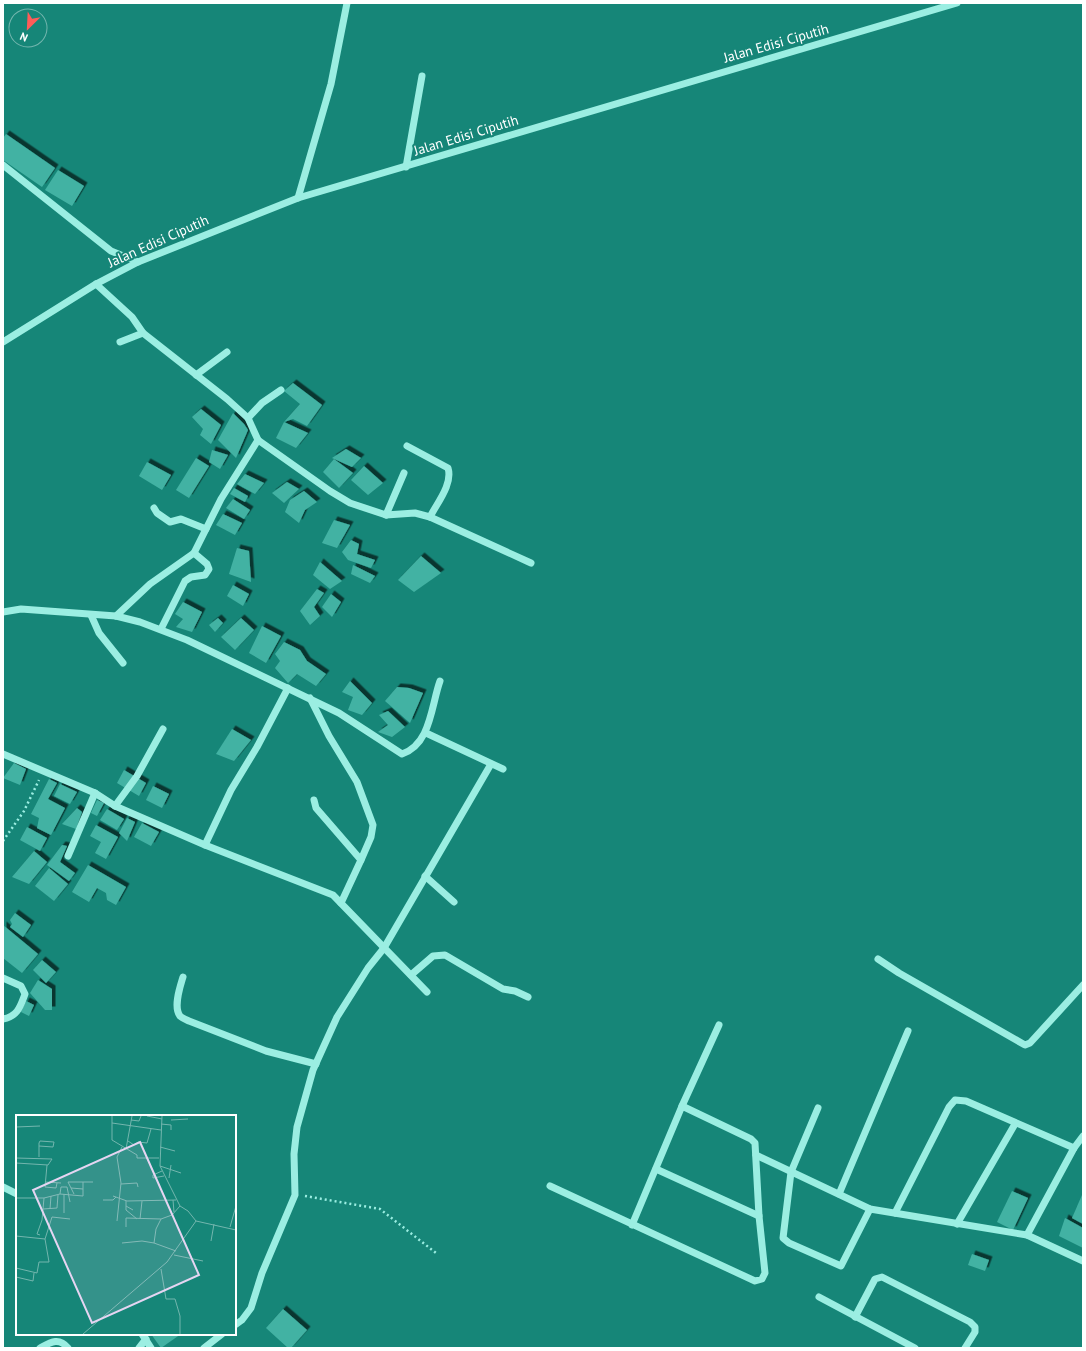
<svg xmlns="http://www.w3.org/2000/svg" width="1086" height="1351" font-family="'PT Sans',sans-serif">
	<defs>
		<filter id="shadow"><feDropShadow dx="3.5" dy="-3.5" stdDeviation="0" flood-color="#0009"/></filter>
	</defs>
	<rect width="100%" height="100%" fill="#168678"/>
	<g fill="#43b2a3" filter="url(#shadow)">
		<polygon points="6,134 55,168 42,187 3,160 3,138"/>
		<polygon points="58,170 84,186 72,206 45,190"/>
		<polygon points="293,383 322,405 307,426 293,419 284,422 308,433 296,448 276,438 284,422 300,404 284,391"/>
		<polygon points="201,409 221,425 211,444 200,435 203,429 192,417"/>
		<polygon points="233,413 244,424 248,430 236,458 218,440"/>
		<polygon points="346,449 361,458 352,467 332,458"/>
		<polygon points="212,450 228,455 220,469 209,462"/>
		<polygon points="196,458 209,466 189,498 176,490"/>
		<polygon points="334,459 353,473 339,488 323,472"/>
		<polygon points="147,462 171,475 162,490 139,476"/>
		<polygon points="364,466 383,483 368,495 351,480"/>
		<polygon points="245,474 264,483 255,494 237,484"/>
		<polygon points="287,482 299,489 284,503 272,493"/>
		<polygon points="234,488 248,496 245,502 230,494"/>
		<polygon points="304,491 317,502 305,510 299,523 285,512 290,500"/>
		<polygon points="233,499 250,510 244,519 226,508"/>
		<polygon points="223,514 242,523 235,535 216,525"/>
		<polygon points="334,520 350,525 337,548 322,543"/>
		<polygon points="351,540 359,544 357,554 375,560 371,568 348,560 342,552"/>
		<polygon points="237,548 249,551 251,582 229,574"/>
		<polygon points="421,556 441,573 414,592 398,580"/>
		<polygon points="320,562 342,581 330,589 313,575"/>
		<polygon points="353,565 375,576 370,583 351,574"/>
		<polygon points="233,585 249,594 243,606 227,596"/>
		<polygon points="317,589 324,593 314,607 320,616 310,625 300,611"/>
		<polygon points="331,594 341,602 332,617 322,607"/>
		<polygon points="183,602 202,612 192,632 176,627 183,619 175,614"/>
		<polygon points="218,618 223,623 215,632 209,625"/>
		<polygon points="241,618 254,630 235,650 221,637"/>
		<polygon points="262,626 281,636 266,663 249,653"/>
		<polygon points="284,642 300,650 307,661 326,674 316,686 297,674 288,683 275,668 280,661 275,654"/>
		<polygon points="350,681 372,703 362,715 348,710 353,697 342,692"/>
		<polygon points="397,687 409,688 423,693 410,723 385,701"/>
		<polygon points="388,711 405,727 392,737 378,732 388,725 379,715"/>
		<polygon points="232,729 251,740 234,761 216,754"/>
		<polygon points="14,763 26,769 20,785 3,778"/>
		<polygon points="124,770 146,783 139,796 117,783"/>
		<polygon points="49,779 57,783 48,799 65,808 51,835 37,828 39,818 31,814"/>
		<polygon points="60,784 77,792 70,804 54,796"/>
		<polygon points="153,786 169,794 162,808 146,800"/>
		<polygon points="97,800 104,803 97,816 91,813"/>
		<polygon points="77,808 82,812 76,829 62,824"/>
		<polygon points="107,809 124,819 117,830 100,820"/>
		<polygon points="127,818 135,822 127,841 119,833"/>
		<polygon points="142,823 159,832 151,846 134,837"/>
		<polygon points="96,825 118,837 106,859 95,853 101,842 90,836"/>
		<polygon points="27,827 47,838 40,851 20,840"/>
		<polygon points="62,845 67,846 60,862 75,873 69,881 47,865"/>
		<polygon points="34,851 47,862 29,884 12,877"/>
		<polygon points="88,865 126,887 116,905 107,900 106,893 97,888 89,902 72,892"/>
		<polygon points="49,868 68,884 54,901 35,886"/>
		<polygon points="15,913 31,925 23,937 10,927 12,924 10,920"/>
		<polygon points="3,925 38,954 22,973 3,958"/>
		<polygon points="42,960 56,972 46,983 33,970"/>
		<polygon points="38,980 52,989 52,1010 45,1010 30,993"/>
		<polygon points="26,1001 34,1005 29,1016 21,1012"/>
		<polygon points="1012,1191 1028,1198 1013,1230 997,1222"/>
		<polygon points="1082,1195 1083,1196 1083,1224 1072,1218"/>
		<polygon points="1065,1218 1083,1228 1083,1248 1059,1236"/>
		<polygon points="972,1254 989,1260 985,1271 968,1265"/>
		<polygon points="283,1309 307,1330 291,1348 288,1348 266,1328"/>
		<polygon points="151,1334 181,1334 161,1348"/>
	</g>
	<g fill="none" stroke-linecap="round" stroke-linejoin="round">
		<g stroke="#9beee2" stroke-width="2.5" stroke-dasharray="2 3" stroke-linecap="butt">
			<polyline points="3,841 24,811 39,780"/>
			<polyline points="305,1196 380,1209 436,1253"/>
		</g>
		<g stroke="#9beee2" stroke-width="7">
			<polyline points="3,165 111,251 138,262"/>
			<polyline points="406,167 422,76"/>
			<polyline points="298,198 331,84 347,3"/>
			<polyline points="96,284 132,317 143,333 227,399 248,418 258,440 221,499 194,553 150,584 116,616"/>
			<polyline points="3,342 96,284 138,262 298,198 957,3"/>
			<polyline points="120,342 143,333"/>
			<polyline points="196,375 227,352"/>
			<polyline points="248,418 262,403 281,390"/>
			<polyline points="258,440 330,491 350,503 386,515 415,513 430,517 531,563"/>
			<path d="M407,446l41,22c5,16 -11,35 -18,49"/>
			<polyline points="154,508 157,513 170,522 181,519 206,529"/>
			<polyline points="386,515 404,473"/>
			<path d="M3,612l18,-3 95,7 24,6 47,18 152,73 63,41c29,-10 29,-48 38,-73"/>
			<polyline points="91,615 99,633 123,663"/>
			<polyline points="161,629 185,581 191,577 205,575 209,569 207,564 194,553"/>
			<polyline points="310,698 329,736 357,782 373,825 371,837 361,860"/>
			<polyline points="426,733 503,769"/>
			<polyline points="3,754 95,793 115,806 205,845 333,895 427,992"/>
			<polyline points="314,800 316,808 361,860 341,903"/>
			<polyline points="115,806 137,776 163,729"/>
			<polyline points="205,845 231,790 257,747 288,688"/>
			<polyline points="68,856 95,793"/>
			<polyline points="425,876 454,902"/>
			<polyline points="878,959 899,973 1025,1045 1030,1043 1083,985"/>
			<polyline points="411,975 433,956 445,955 503,989 515,991 528,997"/>
			<path d="M183,977c-3,10 -10,30 -3,39 2,2 7,4 9,5l77,30 50,13"/>
			<path d="M3,978l18,8 4,8c-5,13 -7,22 -22,25"/>
			<polyline points="682,1106 719,1025"/>
			<polyline points="818,1108 791,1172 783,1238 789,1243 841,1266 870,1209"/>
			<polyline points="756,1155 870,1209 1027,1235 1083,1261"/>
			<polyline points="656,1169 759,1216"/>
			<polyline points="550,1186 755,1281 762,1279 765,1273 759,1216 755,1143 751,1139 682,1106 632,1225"/>
			<polyline points="3,1187 17,1194"/>
			<polyline points="839,1194 908,1031"/>
			<polyline points="895,1213 949,1107 955,1100 966,1101 1074,1148"/>
			<polyline points="957,1224 1015,1124"/>
			<polyline points="1027,1235 1074,1148 1083,1136"/>
			<polyline points="819,1297 915,1348"/>
			<polyline points="855,1317 875,1279 882,1277 970,1322 975,1327 975,1332 965,1348"/>
			<polyline points="235,1325 242,1320 251,1308 262,1273 295,1195 294,1154 297,1127 313,1070 337,1017 368,968 384,948 491,764"/>
			<polyline points="142,1334 151,1348"/>
			<path d="M40,1348c11,-6 19,-11 28,0"/>
			<polyline points="139,1348 146,1339"/>
			<polyline points="204,1348 222,1334"/>
		</g>
	</g>
	<g text-anchor="middle" dominant-baseline="central" stroke-width="4" stroke-linejoin="round" paint-order="stroke">
		<g font-size="14" fill="#fff" stroke="#168678">
			<text transform="translate(776 43) rotate(-16)">Jalan Edisi Ciputih</text>
			<text transform="translate(466 135) rotate(-17)">Jalan Edisi Ciputih</text>
			<text transform="translate(158 241) rotate(-24)">Jalan Edisi Ciputih</text>
		</g>
	</g>
	<g transform="translate(16 1115)">
		<rect width="220" height="220" fill="#168678"/>
		<path fill="none" stroke="#73b6ae" stroke-width="1" d="M96,1v24l25,15v3h22M131,1l15,3M146,1l-2,50 20,40 8,5 8,10 40,9M115,5l8,1 2,-5M155,5l17,-1M96,8l49,7M145,9l10,1v5M0,12l24,-1M112,26l6,4 4,-3 9,1 4,-14M23,31l14,1 1,-5 -14,-1 -1,2v14M144,32l15,4M110,34l6,-33M0,43l36,1 -4,6 -32,-2M31,50l-2,22 11,1 1,-5M144,51l21,7M146,56l-9,4v3l11,-2M153,63l2,-13M29,67l16,1M105,69l16,-1 1,4M55,73l12,1M44,79l1,-7h6l3,15M48,79v19M58,79l-6,-12h25M97,81l14,5 49,-1M0,83h28l16,-4 23,2v-14M87,85h10l3,-3M157,85l1,12M110,86v5l7,4M110,91v4l11,9M27,94l14,-1 1,-13M34,94l1,-13M124,104l2,-18M145,104l-5,10 -2,14 22,8M101,106l4,-38 -4,-26 5,-10M110,112v-9l35,1 11,-4 8,-9M214,112l6,-21M24,120l-3,-1 5,-14 2,-22M0,121l29,3M195,126l3,-17M106,128l20,-2 12,2M158,140l29,6M0,153l21,5 2,-11h10l-4,-23 7,-22 18,2M145,154l5,30h9l5,17v18M0,162l17,4 1,-8M67,219l84,-72 29,-41"/>
		<path fill="#e5d5f2" fill-opacity="0.15" stroke="#e5d5f2" stroke-width="2" d="M124,27l59,133 -107,48 -59,-133z"/>
		<rect width="220" height="220" fill="none" stroke="#fff" stroke-width="2"/>
	</g>
	<rect width="1086" height="1351" fill="none" stroke="#ffffff" stroke-width="8"/>
	<g transform="translate(28 28) rotate(204)"><circle r="19" fill="#168678" stroke="#73b6ae"/>
	<path d="M0-3L7 15L0 10L-7 15Z" fill="#ff5c58"/>
	<text y="-6" font-size="11" font-weight="bold" text-anchor="middle" fill="#ffffff">N</text>
	</g>
</svg>
